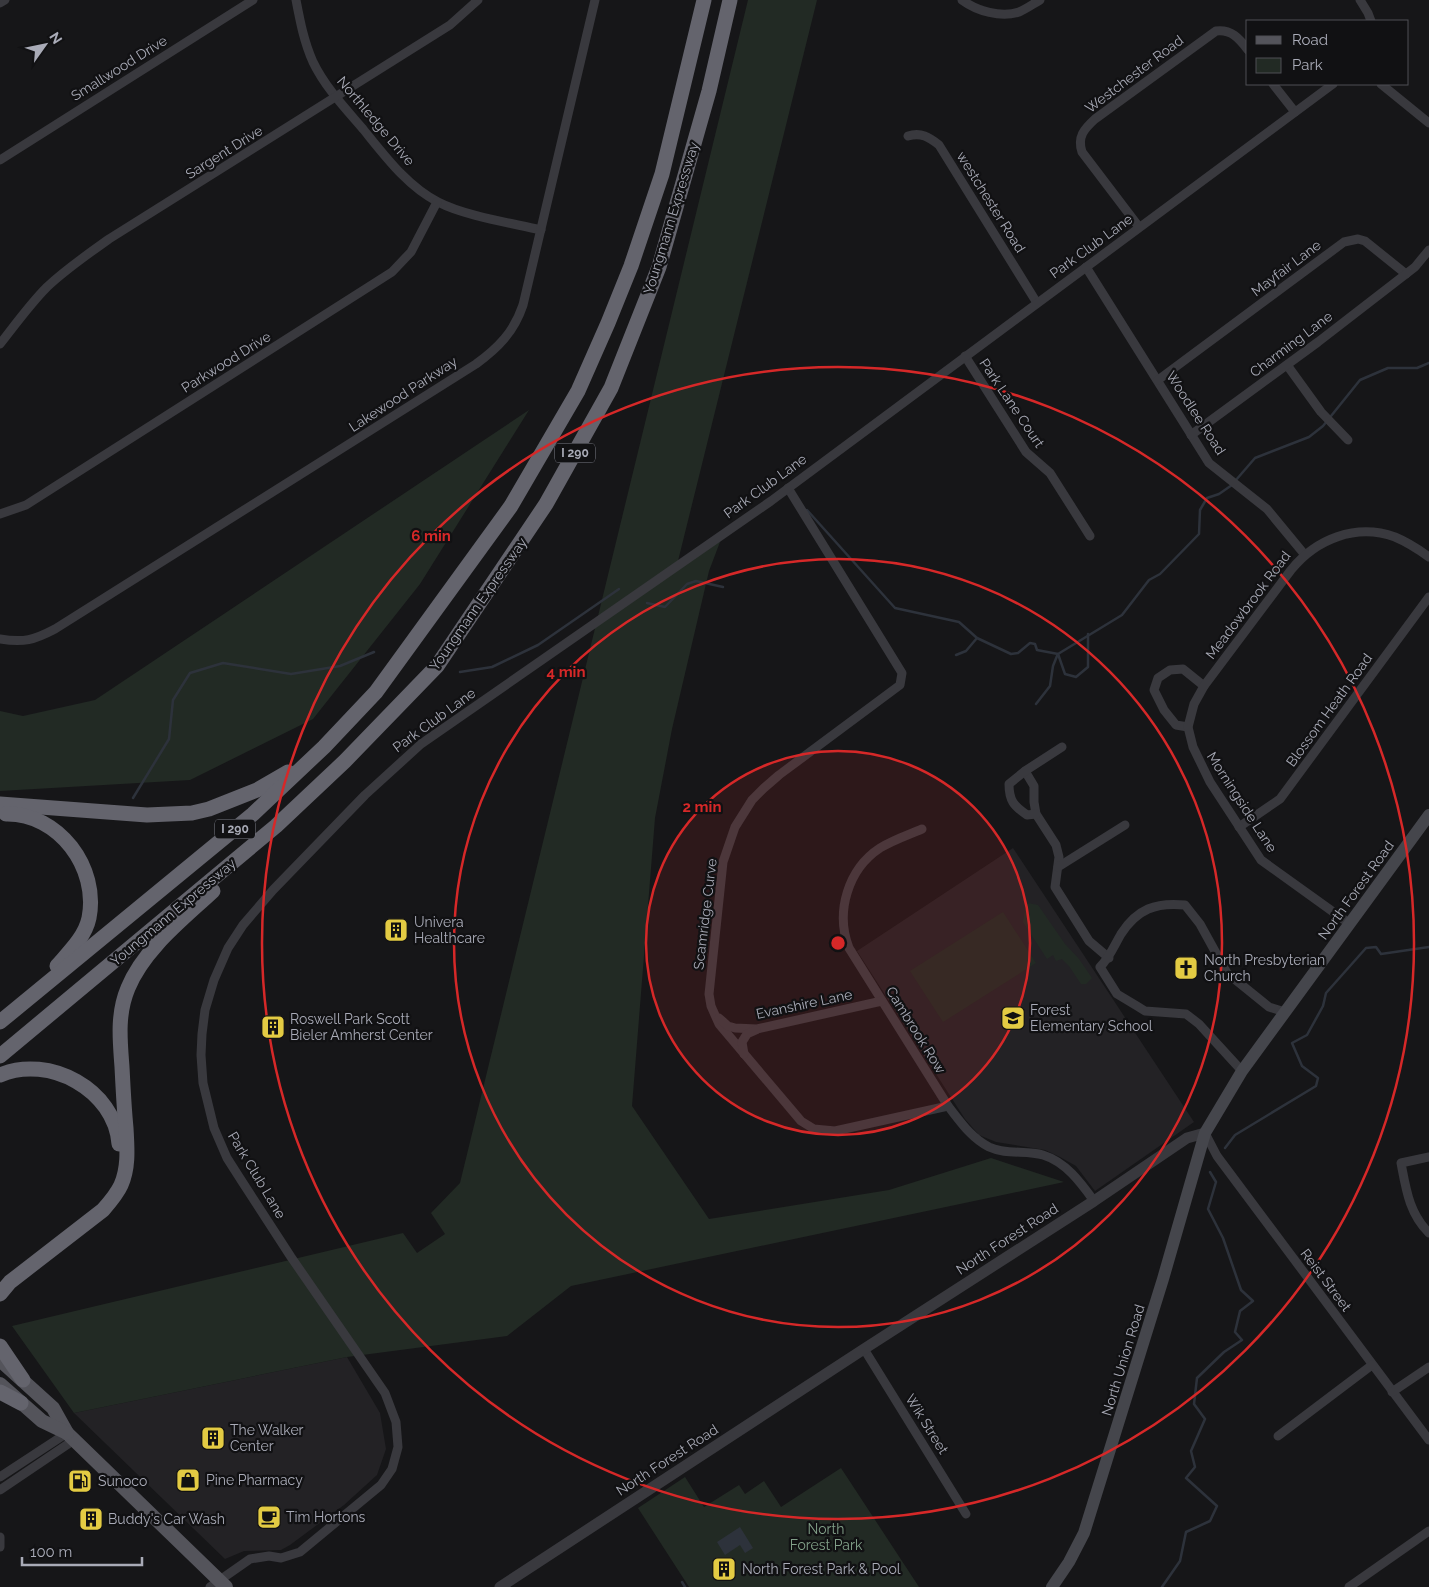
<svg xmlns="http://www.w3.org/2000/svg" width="1429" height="1587" font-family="Raleway,sans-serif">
	<rect width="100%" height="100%" fill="#161618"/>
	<g fill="#232225">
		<polygon points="1013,848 1194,1122 1095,1191 1076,1166 1060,1157 1045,1150 996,1142 979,1135 965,1119 857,951"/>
		<polygon points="347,1357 380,1413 386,1449 377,1475 344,1505 290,1545 281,1550 244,1551 225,1559 74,1413"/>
	</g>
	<g fill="#222a24">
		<polygon points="748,0 817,0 677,565 723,534 709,571 672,729 655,818 632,1106 709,1219 889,1190 991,1158 1064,1182 571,1286 507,1336 347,1357 74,1413 12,1326 403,1233 417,1253 445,1234 431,1213 460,1183"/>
		<polygon points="529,410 420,584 313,719 190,780 0,791 0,711 23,716 95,700"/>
		<polygon points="1028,903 1038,905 1065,944 1079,959 1092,978 1086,984 1081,984 1069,966 1062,959 1056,961 1053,955 1047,959 1023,922 1025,910"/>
		<polygon points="1003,912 1036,963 943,1022 910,971"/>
		<polygon points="841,1468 919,1587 689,1587 638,1508 685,1477 704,1507 739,1485 745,1494 764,1481 781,1507"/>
	</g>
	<polygon fill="#2d323b" points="740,1527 753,1548 745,1553 740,1545 725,1555 717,1542"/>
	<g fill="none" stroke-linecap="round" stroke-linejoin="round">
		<g stroke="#2d323b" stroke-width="2.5">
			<polyline points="1236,480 1255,458 1309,437 1323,426 1360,380 1388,368 1417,368 1429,363"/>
			<polyline points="807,510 895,608 959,622 977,638 1011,654 1018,653 1030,643 1035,644 1037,650 1058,654 1122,615 1149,580 1160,574 1199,534 1200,510 1207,498 1219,494 1232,485"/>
			<polyline points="647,603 665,607 687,584 696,581 723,587"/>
			<polyline points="1058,654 1065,674 1076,677 1088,667 1088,634"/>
			<polyline points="956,655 966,651 977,638"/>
			<polyline points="460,672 492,667 538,645 619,589"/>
			<polyline points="1036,704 1050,686 1053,666 1057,656"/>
			<polyline points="133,798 169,739 173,700 190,673 223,663 291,674 340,666 374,652"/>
			<polyline points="1225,1148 1235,1135 1316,1086 1318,1078 1302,1066 1292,1043 1307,1035 1323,1006 1326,993 1366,948 1376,947 1381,954 1429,947"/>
			<polyline points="682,1582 685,1587"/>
			<polyline points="1162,1587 1180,1561 1186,1532 1210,1521 1217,1506 1186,1478 1195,1467 1191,1451 1205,1419 1194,1404 1197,1378 1224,1352 1242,1340 1235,1332 1240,1311 1253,1301 1241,1290 1223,1238 1208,1209 1216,1182 1210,1172"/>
		</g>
		<g stroke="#39393e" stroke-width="9">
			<path d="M296,0c4,21 8,42 17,62 12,25 32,46 50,67 22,27 44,57 75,73 27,14 73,21 103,28"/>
			<path d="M962,0c15,11 39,18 57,12 7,-3 14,-8 21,-12"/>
			<polyline points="1360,0 1368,13 1371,21"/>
			<polyline points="0,3 5,0"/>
			<polyline points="1273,84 1295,112"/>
			<polyline points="1381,84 1429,123"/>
			<path d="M908,136c13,-4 21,1 31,9l98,158"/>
			<polyline points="0,160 253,0"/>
			<path d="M1139,227l-57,-75c-5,-15 2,-23 13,-33l121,-88c15,-2 23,7 32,19"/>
			<polyline points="1086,267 1209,463 1267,509 1305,555"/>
			<path d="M0,344c15,-19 30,-40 47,-57 19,-18 41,-33 62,-48l341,-214 28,-25"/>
			<polyline points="965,356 1026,452 1050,473 1090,536"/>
			<polyline points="1287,365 1321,412 1348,440"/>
			<polyline points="1158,380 1344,242 1358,239 1365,241 1406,274"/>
			<polyline points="1191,435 1318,342 1415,267 1429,250"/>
			<polyline points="788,488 902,673 900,685 779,775 764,788 752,800 735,827 723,862 709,994 711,1006 719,1024 801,1121 814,1129 835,1131 948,1106"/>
			<polyline points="0,514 26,505 37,498 392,272 411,252 437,202"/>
			<path d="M0,639c24,4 34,1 55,-10l421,-265c22,-16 38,-32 47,-59l72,-305"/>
			<polyline points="1188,727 1176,725 1164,710 1154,690 1158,678 1170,670 1183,669 1204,686"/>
			<polyline points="1025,771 1034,786 1034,802 1036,814 1056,845 1059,857 1055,887 1089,941 1109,958"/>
			<path d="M1036,814l-9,1c-13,-9 -18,-14 -18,-31l16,-13 37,-24"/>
			<polyline points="1239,827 1280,799 1429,597"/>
			<path d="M922,829c-14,6 -29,11 -42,19 -32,21 -45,64 -31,100l99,158c12,15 23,32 41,41 17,8 37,3 54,8 23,7 38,28 51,46"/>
			<polyline points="1058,867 1125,825"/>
			<path d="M1350,924l-89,-64 -51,-78 -17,-35 -5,-20 6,-23 10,-18 87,-116c25,-31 65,-47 104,-33 12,5 23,12 34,20"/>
			<polyline points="719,1018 728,1026 735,1028 757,1029 882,1001"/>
			<polyline points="744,1054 742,1042 747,1034 756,1030"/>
			<path d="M1242,1071l-43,-47 -13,-10 -41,-3 -8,-5 -20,-12 -17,-27c10,-10 14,-21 21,-33 16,-25 35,-32 64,-29l15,19 27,49 42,34 16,5"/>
			<polyline points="1205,1133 1217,1156 1429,1440"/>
			<path d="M1429,1157l-28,6c5,26 8,50 28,70"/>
			<polyline points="864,1349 966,1514"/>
			<polyline points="1392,1392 1429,1367"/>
			<polyline points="1278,1436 1372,1365"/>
			<polyline points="0,1477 67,1433"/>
			<polyline points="0,1490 74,1440"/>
			<polyline points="0,1537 0,1547"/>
			<polyline points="210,1587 250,1559 269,1556 281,1558 300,1552 381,1485 392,1469 398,1447 396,1422 385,1393 291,1257 243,1183 227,1158 214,1128 203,1083 201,1055 202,1034 205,1010 214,980 228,948 243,925 273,890 365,795 421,744 771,501 1333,84"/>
			<polyline points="1349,1587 1429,1531"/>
		</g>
		<polyline stroke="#39393e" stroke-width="11" points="500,1587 864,1349 1094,1201 1187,1138 1205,1133"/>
		<polyline stroke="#45464c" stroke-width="12" points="1052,1587 1069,1562 1084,1533 1163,1279 1205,1133 1242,1071 1429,815"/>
		<g stroke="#54545b" stroke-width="14">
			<polyline points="0,1360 53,1408 67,1433 226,1587"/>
			<polyline points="0,1384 42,1421 67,1433"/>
		</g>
		<g stroke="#64646d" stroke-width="15">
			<polyline points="0,804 147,815 192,813 209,809 257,790 288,772"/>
			<path d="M6,814c53,-1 93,54 83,104 -4,19 -20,34 -32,48"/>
			<polyline points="0,1022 253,814 324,747 376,692 511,506 578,391 608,323 631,266 662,174 704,0"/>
			<polyline points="0,1056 276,826 345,761 437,666 546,504 611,388 659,267 709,91 730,0"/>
			<path d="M0,1075c49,-21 115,15 119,69"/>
			<path d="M0,1294l10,-12 93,-72c7,-8 14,-16 18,-25 8,-18 6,-38 5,-57 -2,-20 -3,-41 -4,-61 -2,-27 -5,-53 6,-79 16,-39 55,-69 85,-97"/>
			<polyline points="0,1346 23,1380"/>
			<polyline points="0,1392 21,1403"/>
		</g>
	</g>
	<circle cx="838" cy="943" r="192" fill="#d62828" fill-opacity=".12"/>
	<g fill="none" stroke="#d62828" stroke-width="2.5">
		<circle cx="838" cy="943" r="192"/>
		<circle cx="838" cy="943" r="384"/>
		<circle cx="838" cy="943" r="576"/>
	</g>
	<defs>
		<g id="building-square" transform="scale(1.25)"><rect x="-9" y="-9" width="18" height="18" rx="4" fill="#e3cb43" stroke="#111113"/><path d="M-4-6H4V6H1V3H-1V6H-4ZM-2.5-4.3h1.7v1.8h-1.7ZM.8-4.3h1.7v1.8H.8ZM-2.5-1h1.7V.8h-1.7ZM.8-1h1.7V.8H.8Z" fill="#111"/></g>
		<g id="church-square" transform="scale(1.25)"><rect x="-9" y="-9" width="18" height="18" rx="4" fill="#e3cb43" stroke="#111113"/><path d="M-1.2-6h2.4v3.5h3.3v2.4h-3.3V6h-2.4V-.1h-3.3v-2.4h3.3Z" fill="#111"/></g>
		<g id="school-square" transform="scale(1.25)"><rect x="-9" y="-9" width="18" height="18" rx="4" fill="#e3cb43" stroke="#111113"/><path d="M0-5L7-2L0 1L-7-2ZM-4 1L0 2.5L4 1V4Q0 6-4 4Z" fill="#111"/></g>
		<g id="shop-square" transform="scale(1.25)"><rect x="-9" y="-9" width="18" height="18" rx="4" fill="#e3cb43" stroke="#111113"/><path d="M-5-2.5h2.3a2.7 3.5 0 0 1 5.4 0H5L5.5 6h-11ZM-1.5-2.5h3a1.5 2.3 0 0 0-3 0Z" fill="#111"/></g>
		<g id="fuel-square" transform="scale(1.25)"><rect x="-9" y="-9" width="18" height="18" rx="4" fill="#e3cb43" stroke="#111113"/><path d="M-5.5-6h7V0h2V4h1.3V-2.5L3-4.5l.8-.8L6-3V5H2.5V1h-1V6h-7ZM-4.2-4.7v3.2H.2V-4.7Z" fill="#111"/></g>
		<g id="cafe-square" transform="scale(1.25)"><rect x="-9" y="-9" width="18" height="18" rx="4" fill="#e3cb43" stroke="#111113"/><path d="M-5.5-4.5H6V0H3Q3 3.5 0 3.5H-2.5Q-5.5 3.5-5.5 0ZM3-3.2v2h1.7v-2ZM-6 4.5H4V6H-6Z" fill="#111"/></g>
	</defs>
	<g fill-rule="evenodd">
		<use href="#building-square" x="396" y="930"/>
		<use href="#church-square" x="1186" y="968"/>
		<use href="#school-square" x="1013" y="1018"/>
		<use href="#building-square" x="273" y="1027"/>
		<use href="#building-square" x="213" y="1438"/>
		<use href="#shop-square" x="188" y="1480"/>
		<use href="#fuel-square" x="80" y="1481"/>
		<use href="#cafe-square" x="269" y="1517"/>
		<use href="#building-square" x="91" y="1519"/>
		<use href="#building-square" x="724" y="1569"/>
	</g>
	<g text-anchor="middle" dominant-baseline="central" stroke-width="4.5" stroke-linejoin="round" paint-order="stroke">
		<g fill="#111113" stroke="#7b7d86" stroke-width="1">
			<rect x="555" y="443.5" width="40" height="19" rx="4"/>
			<rect x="215" y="819.5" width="40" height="19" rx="4"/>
		</g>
		<g font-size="12" font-weight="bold" fill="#a9abb7">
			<text x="575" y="453">I 290</text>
			<text x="235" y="829">I 290</text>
		</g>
		<g font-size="14" fill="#a9abb7" stroke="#111113">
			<text transform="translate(119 68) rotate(-32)">Smallwood Drive</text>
			<text transform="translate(1134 74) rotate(-37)">Westchester Road</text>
			<text transform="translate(376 121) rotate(50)">Northledge Drive</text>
			<text transform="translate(224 152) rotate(-32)">Sargent Drive</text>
			<text transform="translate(991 202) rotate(58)">westchester Road</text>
			<text transform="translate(671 218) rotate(-73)">Youngmann Expressway</text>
			<text transform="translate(1091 246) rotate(-36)">Park Club Lane</text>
			<text transform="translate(1286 268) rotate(-37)">Mayfair Lane</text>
			<text transform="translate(1291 344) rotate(-37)">Charming Lane</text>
			<text transform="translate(226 362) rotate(-32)">Parkwood Drive</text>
			<text transform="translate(403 394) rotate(-33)">Lakewood Parkway</text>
			<text transform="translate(1012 403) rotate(56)">Park Lane Court</text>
			<text transform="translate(1196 413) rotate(57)">Woodlee Road</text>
			<text transform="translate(765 486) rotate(-36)">Park Club Lane</text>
			<text transform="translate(478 604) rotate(-55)">Youngmann Expressway</text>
			<text transform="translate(1248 605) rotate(-53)">Meadowbrook Road</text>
			<text transform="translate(1329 710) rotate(-54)">Blossom Heath Road</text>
			<text transform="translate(434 720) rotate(-36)">Park Club Lane</text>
			<text transform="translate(1242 802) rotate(57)">Morningside Lane</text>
			<text transform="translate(1356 890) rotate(-54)">North Forest Road</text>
			<text transform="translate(173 912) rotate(-40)">Youngmann Expressway</text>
			<text transform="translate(705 914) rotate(-83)">Scamridge Curve</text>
			<text transform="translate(804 1004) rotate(-12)">Evanshire Lane</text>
			<text transform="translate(916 1030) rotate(58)">Cambrook Row</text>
			<text transform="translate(257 1175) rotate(59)">Park Club Lane</text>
			<text transform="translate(1007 1239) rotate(-33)">North Forest Road</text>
			<text transform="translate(1326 1280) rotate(53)">Reist Street</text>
			<text transform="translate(1123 1360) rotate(-73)">North Union Road</text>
			<text transform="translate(927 1424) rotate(58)">Wik Street</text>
			<text transform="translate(667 1460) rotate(-33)">North Forest Road</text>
		</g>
		<g font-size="14" fill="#a9abb7" stroke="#111113" text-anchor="start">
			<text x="414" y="922">Univera<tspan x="414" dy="16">Healthcare</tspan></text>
			<text x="1204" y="960">North Presbyterian<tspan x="1204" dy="16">Church</tspan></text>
			<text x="1030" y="1010">Forest<tspan x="1030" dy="16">Elementary School</tspan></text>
			<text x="290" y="1019">Roswell Park Scott<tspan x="290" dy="16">Bieler Amherst Center</tspan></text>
			<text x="230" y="1430">The Walker<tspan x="230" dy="16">Center</tspan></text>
			<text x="206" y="1480">Pine Pharmacy</text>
			<text x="98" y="1481">Sunoco</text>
			<text x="286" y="1517">Tim Hortons</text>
			<text x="108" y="1519">Buddy's Car Wash</text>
			<text x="742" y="1569">North Forest Park &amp; Pool</text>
		</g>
		<g font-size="14" fill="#82a089" stroke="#111113">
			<text x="826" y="1529">North<tspan x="826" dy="16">Forest Park</tspan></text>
		</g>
	</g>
	<circle cx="838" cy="943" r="8" fill="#d62828" stroke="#111113" stroke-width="2.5"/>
	<g font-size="15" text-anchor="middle" font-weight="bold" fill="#d62828" stroke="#111113" stroke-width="4.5" stroke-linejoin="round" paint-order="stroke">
		<text x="431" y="541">6 min</text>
		<text x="566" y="677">4 min</text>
		<text x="702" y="812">2 min</text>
	</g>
	<rect x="1246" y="20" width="162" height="65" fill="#111113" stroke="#4e4f55"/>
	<rect x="1256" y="36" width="25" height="8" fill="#54545b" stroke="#4e4f55"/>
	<text x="1292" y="45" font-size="15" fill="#a9abb7">Road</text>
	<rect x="1256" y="58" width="25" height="15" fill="#222a24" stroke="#4e4f55"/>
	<text x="1292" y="70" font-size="15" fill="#a9abb7">Park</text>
	<g transform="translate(45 45) rotate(57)" stroke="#111113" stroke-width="4" paint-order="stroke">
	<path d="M0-4L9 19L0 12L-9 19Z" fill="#a9abb7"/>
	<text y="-8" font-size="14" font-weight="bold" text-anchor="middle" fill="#a9abb7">N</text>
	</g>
	<path d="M22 1557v8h120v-8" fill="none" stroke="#a9abb7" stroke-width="2.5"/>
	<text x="30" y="1557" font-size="15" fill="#a9abb7" stroke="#111113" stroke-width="4" paint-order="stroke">100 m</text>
</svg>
